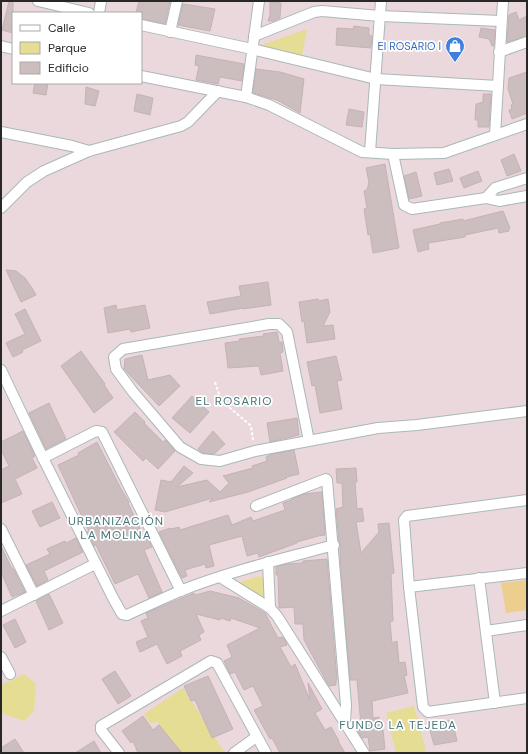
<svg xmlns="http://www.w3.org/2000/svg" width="528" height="754" font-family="'DM Sans',sans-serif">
	<rect width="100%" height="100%" fill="#ebd8dc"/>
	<g fill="#e4dd93">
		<polygon points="307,29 301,61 263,49 264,44"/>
		<polygon points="259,576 264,579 267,599 237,583"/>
		<polygon points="24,674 36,684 34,711 24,721 1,713 1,685"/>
		<polygon points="183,688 225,753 178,753 157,722 150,723 144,714"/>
		<polygon points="414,706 426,751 416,753 396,753 386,713"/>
	</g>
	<polygon fill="#ecce8e" points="527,580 527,610 506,613 501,583"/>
	<g fill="#ccbdbf" stroke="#c6b2b4">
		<polygon points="9,1 13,1 13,33 2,30"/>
		<polygon points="139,1 170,1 165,24 141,19 141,13 136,13"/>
		<polygon points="270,2 281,3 280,18 274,21 268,21 270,15"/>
		<polygon points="183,4 215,9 210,31 178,25"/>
		<polygon points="516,12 519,20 527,16 527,36 507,42 509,15"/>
		<polygon points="354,26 369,28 369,35 372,36 371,48 336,45 337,28 353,29"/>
		<polygon points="481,28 495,30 494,46 492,46 489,39 479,37"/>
		<polygon points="196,55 244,64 242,81 220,77 218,84 196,80 199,66 195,65"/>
		<polygon points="256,69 280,72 304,79 300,113 277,100 253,93"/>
		<polygon points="527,72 527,113 512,119 509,110 512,109 511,105 513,104 508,89 509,78"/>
		<polygon points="35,83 48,83 46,95 33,93"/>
		<polygon points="86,87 99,91 95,106 85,104"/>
		<polygon points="137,94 153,98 150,115 134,111"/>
		<polygon points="483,94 491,94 489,127 478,127 478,120 475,120 476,104 483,102"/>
		<polygon points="349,109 364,112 362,127 346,125"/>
		<polygon points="514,154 521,171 507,176 501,160"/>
		<polygon points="385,164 399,248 373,253 370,234 368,235 364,209 367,208 364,191 367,190 369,182 366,168"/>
		<polygon points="449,169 453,181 437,185 434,173"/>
		<polygon points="478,171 482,181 464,188 460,178"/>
		<polygon points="416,172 422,196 409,199 404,176"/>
		<polygon points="503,211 510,228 509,228 509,231 499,233 498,228 465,235 465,237 428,243 429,249 418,252 413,230 440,224 440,223 463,219 463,221"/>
		<polygon points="6,270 16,271 25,278 32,288 36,295 21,302"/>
		<polygon points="268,282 271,305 243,309 243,308 210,314 207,302 241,296 239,286"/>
		<polygon points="318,299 319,301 328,299 330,312 323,326 333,325 335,339 307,343 304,321 302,322 299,302"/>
		<polygon points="116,305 117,310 145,305 150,328 131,332 130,329 108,333 104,308"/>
		<polygon points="25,309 41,341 22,350 23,352 13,357 6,343 25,334 15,314"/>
		<polygon points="277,332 279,342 282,342 283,352 280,353 283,371 261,375 259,366 228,368 225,343 240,341 239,339 264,336 263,334"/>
		<polygon points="81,351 105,384 104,385 113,398 94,413 61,366"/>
		<polygon points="142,355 148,380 170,375 180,386 159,406 124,369 125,359"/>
		<polygon points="336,356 342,380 337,381 342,409 320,413 315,385 312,386 307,362"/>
		<polygon points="192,396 209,412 190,433 172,418"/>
		<polygon points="49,403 66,439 46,449 29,413"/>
		<polygon points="135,412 145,422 144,423 163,442 166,440 175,451 158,469 146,458 143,461 114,432"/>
		<polygon points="297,418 299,435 270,442 267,423"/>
		<polygon points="23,431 35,456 32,458 37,468 15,479 22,494 1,503 1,470 9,466 1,450 1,442"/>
		<polygon points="213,431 225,444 214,454 203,453 198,449"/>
		<polygon points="97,442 121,489 129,502 128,503 145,539 147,538 152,547 144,550 162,592 149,598 138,574 115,584 96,545 94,546 87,532 89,531 84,521 58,465 79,455 78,453"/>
		<polygon points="294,450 299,474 286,477 287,478 248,492 209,502 213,498 165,512 155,510 161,480 171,482 184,466 193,473 177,487 207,480 220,492 229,483 223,476 253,468 252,466 267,461 266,457 272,454"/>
		<polygon points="356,468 357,482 355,482 357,509 362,508 364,521 356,522 361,553 379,532 378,524 389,523 394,573 391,574 393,621 390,622 392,643 397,641 399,663 405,662 407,675 404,676 408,693 372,701 373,718 379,717 380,730 383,730 385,749 370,751 368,737 362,738 359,733 358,726 361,726 357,680 350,680 340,558 340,544 339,541 336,509 343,507 342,483 337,483 336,469"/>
		<polygon points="322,492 325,535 318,536 297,542 297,543 259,557 258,553 247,556 242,536 209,545 214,566 206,568 205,564 185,570 187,576 182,578 159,532 170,528 171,529 179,527 180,530 228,515 232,525 251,517 253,521 285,510 283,503 292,500 291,499 304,494"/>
		<polygon points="52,502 60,518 40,527 32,511"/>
		<polygon points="76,538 83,552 44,571 48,580 37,586 26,565 50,554 47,549 65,541 66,543"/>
		<polygon points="1,546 11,567 14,570 25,592 12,597 1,572"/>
		<polygon points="327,559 337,680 336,680 336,685 329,686 304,640 303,624 295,624 294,607 279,608 278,575 276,575 276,567 287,564 303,563 303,561"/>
		<polygon points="210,591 239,598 265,613 278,638 282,637 285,640 287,645 280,647 291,667 295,664 310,700 308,683 322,709 315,713 325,730 331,727 339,741 338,741 345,753 280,753 272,738 270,739 254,710 263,706 253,686 244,690 235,672 230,674 224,661 232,657 227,645 260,628 231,618 230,621 221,618 220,620 196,614 204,632 199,635 201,640 180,651 182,656 167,664 157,644 140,652 136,642 148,637 141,621 148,618 146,613 194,593 196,595"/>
		<polygon points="49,594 63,623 49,630 36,601"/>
		<polygon points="15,619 26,642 15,648 3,625"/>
		<polygon points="115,671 131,696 118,704 102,679"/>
		<polygon points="208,676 233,729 212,738 195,700 191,701 184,686"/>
		<polygon points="143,716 153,730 159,725 182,753 138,753 133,741 131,743 122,731"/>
		<polygon points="452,720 457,741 434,745 428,723 438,721 439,723"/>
		<polygon points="15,739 24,753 1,753 1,748"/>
		<polygon points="94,741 101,753 75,753"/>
	</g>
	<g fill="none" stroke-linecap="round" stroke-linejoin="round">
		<g stroke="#a9b8b9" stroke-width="12">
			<g id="street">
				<polyline points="38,1 89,13"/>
				<polyline points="99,13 101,1"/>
				<polyline points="141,25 252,49 376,79 498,86"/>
				<polyline points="170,32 177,1"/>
				<polyline points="254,36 314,12 322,11 380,16 501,21"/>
				<polyline points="1,46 13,49"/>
				<polyline points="499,52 527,42"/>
				<polyline points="141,76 246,97 269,105 362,152 393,154 444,153 527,124"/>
				<polyline points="246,97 259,1"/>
				<polyline points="1,132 72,146 89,151"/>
				<polyline points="495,135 503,1"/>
				<polyline points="370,152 381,1"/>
				<polyline points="393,154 404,205 412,209 486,198 499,201 527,196"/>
				<polyline points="486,198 495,188 527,178"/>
				<polyline points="1,208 27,182 44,171 89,151 181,126 188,122 218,91"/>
				<polyline points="1,370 43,458"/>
				<polyline points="309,441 287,332 279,324 269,324 123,349 114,357 116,369 133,392 180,447 201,459 220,461 255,451 378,428 417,425 527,411"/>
				<polyline points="527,500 407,516 404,520 409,587 423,707 428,712 527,698"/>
				<polyline points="256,506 326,479 327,480 346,705 345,722"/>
				<polyline points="1,529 34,595"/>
				<polyline points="268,562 270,608"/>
				<polyline points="220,577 270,608 277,616 364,753"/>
				<polyline points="479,578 495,703"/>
				<polyline points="409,587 527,573"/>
				<path d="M181,591l-79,-159 -6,-1 -53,27 70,140 9,16 5,1c17,-8 35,-16 53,-24 50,-20 102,-32 154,-46"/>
				<polyline points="1,611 95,564"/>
				<polyline points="486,631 527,625"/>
				<polyline points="1,657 10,674"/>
				<polyline points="119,753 101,730 101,726 211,661 217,663 266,753"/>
				<polyline points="234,753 256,737"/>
			</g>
		</g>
		<polyline stroke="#fff" stroke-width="2" stroke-dasharray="3 2" stroke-linecap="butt" points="215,382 221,400 251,426 253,440"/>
		<use href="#street" stroke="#fff" stroke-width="10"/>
	</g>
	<defs>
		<g id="shop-pin" transform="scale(1)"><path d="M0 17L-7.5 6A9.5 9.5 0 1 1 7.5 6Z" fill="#3f7fe0" stroke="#fff"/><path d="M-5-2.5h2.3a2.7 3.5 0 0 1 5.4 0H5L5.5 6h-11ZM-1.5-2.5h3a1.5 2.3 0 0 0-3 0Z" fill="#fff"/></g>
	</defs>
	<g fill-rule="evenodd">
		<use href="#shop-pin" x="455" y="46"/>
	</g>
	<g text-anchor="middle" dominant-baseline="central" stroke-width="3.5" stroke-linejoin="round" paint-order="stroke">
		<g font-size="11" fill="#366cbe" stroke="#fff" text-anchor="end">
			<text x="441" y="46">El ROSARIO I</text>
		</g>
		<g font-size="12" letter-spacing="1" fill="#477579" stroke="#fff">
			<text x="234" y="401">EL ROSARIO</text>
			<text x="116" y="521">URBANIZACIÓN<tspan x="116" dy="14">LA MOLINA</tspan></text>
			<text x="398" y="725">FUNDO LA TEJEDA</text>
		</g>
	</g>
	<rect width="528" height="754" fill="none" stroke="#282828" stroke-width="4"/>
	<rect x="12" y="12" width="130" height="72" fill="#ffffff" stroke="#a9a9a9"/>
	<rect x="20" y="25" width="20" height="6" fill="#ffffff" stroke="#a9a9a9"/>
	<text x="48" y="32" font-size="12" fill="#282828">Calle</text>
	<rect x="20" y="42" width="20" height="12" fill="#e4dd93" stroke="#a9a9a9"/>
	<text x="48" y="52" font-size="12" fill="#282828">Parque</text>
	<rect x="20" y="62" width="20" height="12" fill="#ccbdbf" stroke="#a9a9a9"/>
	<text x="48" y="72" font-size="12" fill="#282828">Edificio</text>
</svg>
